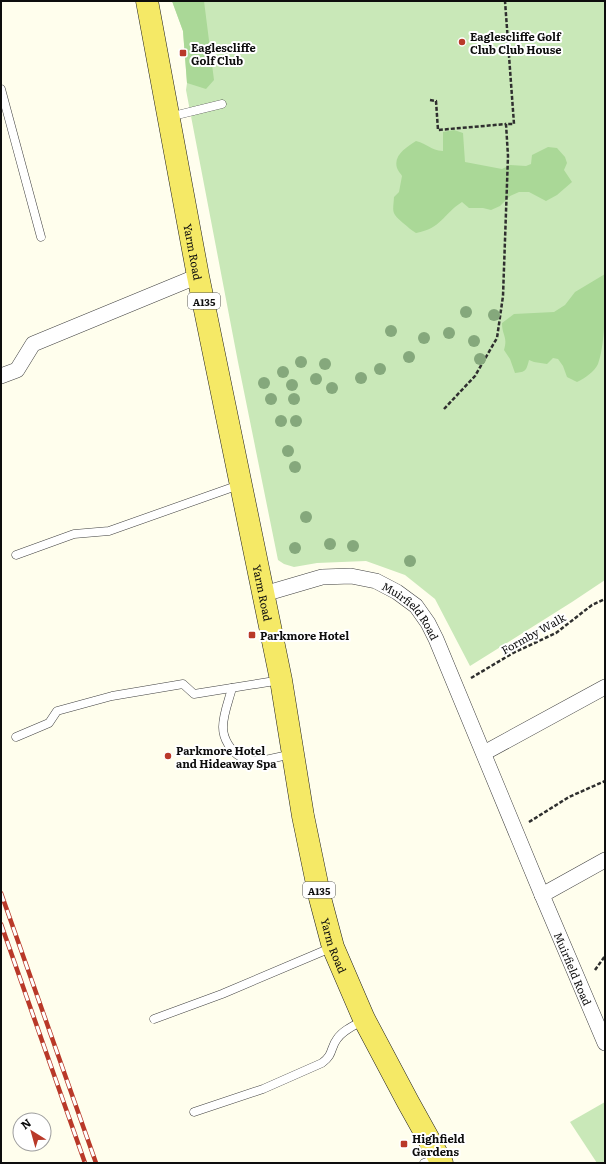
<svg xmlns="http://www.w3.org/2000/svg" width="606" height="1164" font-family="Literata,serif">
	<rect width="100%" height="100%" fill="#fffeed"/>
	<g fill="#c9e8b8">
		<polygon points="172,1 605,1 605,580 572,602 470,666 435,599 405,575 366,561 317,563 294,567 284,564 278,560 238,362 186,90 187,83 183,31"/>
		<polygon points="605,1102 605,1163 597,1163 570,1122"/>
	</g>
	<g fill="#aad897">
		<polygon points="172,1 204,1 214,80 206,89 187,83 183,31"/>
		<path d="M454,130l9,3 2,29 37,7 8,-4 16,1 5,-2 1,-9 16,-8 9,1 8,9 2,6 -3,7 8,12 -15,13 -11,6 -17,-9h-10l-9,4 -10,10 -9,4 -8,-2h-14l-7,-6c-20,13 -20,26 -46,31 -5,-3 -8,-6 -13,-10 -12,-11 -10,-10 -9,-26l5,-5 3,-16c-1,-2 -4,-5 -5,-8 -4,-13 10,-21 19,-27 12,3 14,9 27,10v-19z"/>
		<path d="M605,274c0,24 1,69 -7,90 -4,8 -13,14 -21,18l-10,-5 -4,-11 -5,-7 -5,-1 -6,6 -13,-2 -5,-2c-3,11 -3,12 -14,13l-5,-14 -6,-9c4,-14 -2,-14 -2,-27l12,-9 40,-2 11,-7 10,-13z"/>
	</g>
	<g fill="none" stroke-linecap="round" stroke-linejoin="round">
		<g stroke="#404040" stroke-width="9">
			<g id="lane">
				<polyline points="1,89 41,237"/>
				<polyline points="169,117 222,104"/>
				<polyline points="16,555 74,534 109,531 239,485"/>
				<path d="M232,688c-3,12 -9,26 -9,39 0,6 2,12 5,17 15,26 41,15 64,10"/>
				<polyline points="16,737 49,723 57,711 112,696 183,684 194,694 281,680"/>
				<polyline points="154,1019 222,994 333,947"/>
				<path d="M194,1112l69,-23 59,-26c12,-9 8,-15 15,-24 6,-9 18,-14 27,-19"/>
				<polyline points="424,1163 438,1158"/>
			</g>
		</g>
		<g stroke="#404040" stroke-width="16">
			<g id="street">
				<polyline points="1,376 17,370 33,344 198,276"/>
				<path id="s1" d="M264,594l58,-17 29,-1 25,5 21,11 19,14 12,17 8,16 106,256 63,148"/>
				<polyline points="484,753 605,687"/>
				<polyline points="542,895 605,860"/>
			</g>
		</g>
		<g stroke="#1e1e1e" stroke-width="23">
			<g id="primary">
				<path id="s2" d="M147,1l51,275 83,404 22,136 17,82 13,49 31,72 44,83 34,61"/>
			</g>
		</g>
		<g stroke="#2f2f2f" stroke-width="2.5" stroke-dasharray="4 2" stroke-linecap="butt">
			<polyline points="430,100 436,101 438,130 506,124"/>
			<polyline points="444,409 475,376 497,338 503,296 508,156 506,124 514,124 505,1"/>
			<polyline points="471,678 513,653 556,633 592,605 605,599"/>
			<polyline points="529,822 569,797 605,781"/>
			<polyline points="595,970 605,956"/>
		</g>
		<use href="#lane" stroke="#fff" stroke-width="8"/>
		<use href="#street" stroke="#fff" stroke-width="15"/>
		<use href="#primary" stroke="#f5e966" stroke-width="22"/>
		<g stroke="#b93929" stroke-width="4.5">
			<g id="rail">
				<polyline points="1,893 96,1163"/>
				<polyline points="1,924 85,1163"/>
			</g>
		</g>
		<use href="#rail" stroke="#fff" stroke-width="3" stroke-dasharray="9" stroke-linecap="butt"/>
	</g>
	<g fill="#85a87c">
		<circle cx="466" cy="312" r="6"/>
		<circle cx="494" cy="315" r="6"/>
		<circle cx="391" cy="331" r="6"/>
		<circle cx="449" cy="333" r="6"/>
		<circle cx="424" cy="338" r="6"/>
		<circle cx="474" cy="341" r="6"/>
		<circle cx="409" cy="357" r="6"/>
		<circle cx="480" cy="359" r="6"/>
		<circle cx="301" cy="362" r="6"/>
		<circle cx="325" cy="364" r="6"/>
		<circle cx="380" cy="369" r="6"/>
		<circle cx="283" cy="372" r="6"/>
		<circle cx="361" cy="378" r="6"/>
		<circle cx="316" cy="379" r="6"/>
		<circle cx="264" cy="383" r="6"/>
		<circle cx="292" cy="385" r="6"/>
		<circle cx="332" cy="388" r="6"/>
		<circle cx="271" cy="399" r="6"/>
		<circle cx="294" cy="399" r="6"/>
		<circle cx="281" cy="421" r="6"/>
		<circle cx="296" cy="421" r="6"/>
		<circle cx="288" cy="451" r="6"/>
		<circle cx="295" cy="467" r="6"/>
		<circle cx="306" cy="517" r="6"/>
		<circle cx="330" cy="544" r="6"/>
		<circle cx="353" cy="546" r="6"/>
		<circle cx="295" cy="548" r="6"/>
		<circle cx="410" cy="561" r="6"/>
	</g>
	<g fill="#b93929" stroke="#fff" stroke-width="1.5">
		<circle cx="462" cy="42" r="4"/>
		<rect x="179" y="49" width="8" height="8" rx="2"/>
		<rect x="248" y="631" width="8" height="8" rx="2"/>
		<circle cx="168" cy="756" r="4"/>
		<rect x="400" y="1140" width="8" height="8" rx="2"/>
	</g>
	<g text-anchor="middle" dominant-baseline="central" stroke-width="4" stroke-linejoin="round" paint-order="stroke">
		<g fill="#fff" stroke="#565656" stroke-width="1">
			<rect x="188" y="293" width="32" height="16" rx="3"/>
			<rect x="303" y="882" width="32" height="16" rx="3"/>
		</g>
		<g font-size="10" font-weight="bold" fill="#0d0d0d">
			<text x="204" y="301">A135</text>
			<text x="319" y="890">A135</text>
		</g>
		<g font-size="11" font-weight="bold" fill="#0d0d0d" stroke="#fff" text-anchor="start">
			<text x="470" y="36">Eaglescliffe Golf<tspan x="470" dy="13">Club Club House</tspan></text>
			<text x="191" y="47">Eaglescliffe<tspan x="191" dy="13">Golf Club</tspan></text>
			<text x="260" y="635">Parkmore Hotel</text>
			<text x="176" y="750">Parkmore Hotel<tspan x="176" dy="13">and Hideaway Spa</tspan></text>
			<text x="412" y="1138">Highfield<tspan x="412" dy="13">Gardens</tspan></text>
		</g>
		<g font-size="11" fill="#0d0d0d" stroke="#fff">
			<text stroke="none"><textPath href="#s2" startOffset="255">Yarm Road</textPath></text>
			<text stroke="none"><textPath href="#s2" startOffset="603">Yarm Road</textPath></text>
			<text stroke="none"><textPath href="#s1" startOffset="162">Muirfield Road</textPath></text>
			<text transform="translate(533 633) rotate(-29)">Formby Walk</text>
			<text stroke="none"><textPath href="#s2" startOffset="963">Yarm Road</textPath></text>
			<text stroke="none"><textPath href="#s1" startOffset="558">Muirfield Road</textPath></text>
		</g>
	</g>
	<rect width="606" height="1164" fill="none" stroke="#0d0d0d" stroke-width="4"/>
	<g transform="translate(32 1132) rotate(323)"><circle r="19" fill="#ffffff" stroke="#9e9e9e"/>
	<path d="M0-3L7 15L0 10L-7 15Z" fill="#b93929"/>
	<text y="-6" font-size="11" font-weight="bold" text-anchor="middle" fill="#0d0d0d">N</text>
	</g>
</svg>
